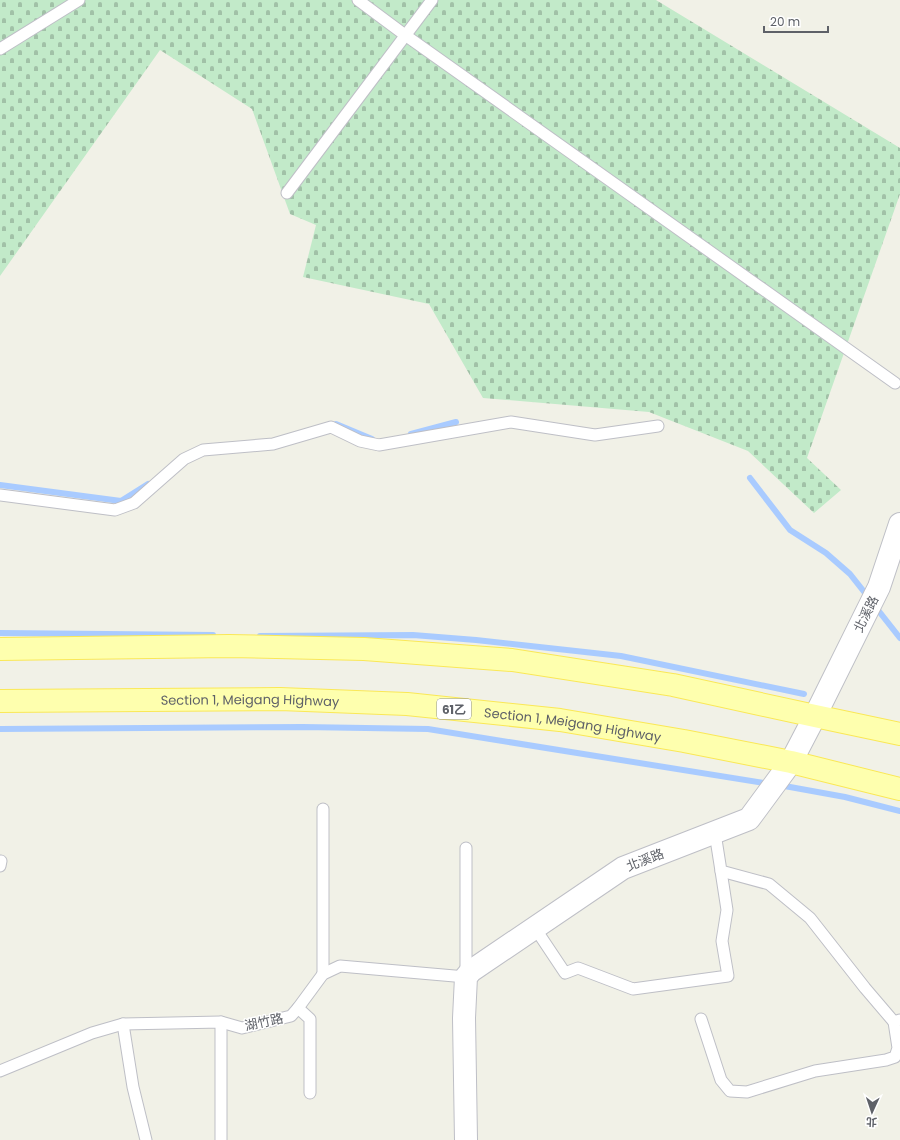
<svg xmlns="http://www.w3.org/2000/svg" width="900" height="1140" font-family="Poppins,'Noto Sans TC',sans-serif">
	<defs>
		<pattern id="cemetery-stones" width="16" height="16" patternUnits="userSpaceOnUse"><rect width="16" height="16" fill="#c2eac9"/><path d="M2 7V4a2 2 0 0 1 4 0v3zM10 15v-3a2 2 0 0 1 4 0v3z" fill="#a1c1a7"/></pattern>
	</defs>
	<rect width="100%" height="100%" fill="#f1f1e7"/>
	<polygon fill="url(#cemetery-stones)" points="0,0 656,0 900,148 900,194 807,458 841,490 814,513 748,451 649,412 483,398 429,304 303,277 316,225 290,214 252,109 160,50 0,276"/>
	<g fill="none" stroke-linecap="round" stroke-linejoin="round">
		<g stroke="#a9cbff" stroke-width="6">
			<polyline points="336,424 372,439"/>
			<polyline points="411,434 456,422"/>
			<polyline points="750,478 790,530 826,553 850,574 869,598"/>
			<polyline points="0,485 121,501 148,484"/>
			<polyline points="874,605 900,638"/>
			<polyline points="0,633 213,635"/>
			<polyline points="260,636 413,635 476,640 621,656 804,694"/>
			<polyline points="0,729 303,727 428,729 770,784"/>
			<polyline points="779,785 845,797 900,811"/>
		</g>
		<g stroke="#bebfc6" stroke-width="13">
			<g id="service">
				<polyline points="358,0 405,35 895,383"/>
				<polyline points="0,49 79,0"/>
				<polyline points="287,193 432,0"/>
				<polyline points="0,495 115,510 134,503 184,459 203,450 273,444 331,427 360,441 379,445 511,422 595,435 658,426"/>
				<polyline points="715,833 721,871 769,884 810,918 865,988 894,1022"/>
				<polyline points="0,866 1,861"/>
				<polyline points="535,928 565,973 578,968 633,989 728,976 722,941 727,910 721,871"/>
				<polyline points="323,974 323,809"/>
				<polyline points="298,1008 310,1019 310,1093"/>
				<polyline points="701,1019 721,1080 730,1091 747,1092 815,1071 886,1060 895,1057 898,1048 894,1022 900,1020"/>
				<polyline points="123,1024 133,1087 146,1140"/>
				<polyline points="0,1071 92,1033 123,1024 221,1022 242,1028 291,1016 298,1008 323,974 340,966 466,977 466,848"/>
				<polyline points="221,1140 221,1022"/>
			</g>
		</g>
		<g stroke="#bebfc6" stroke-width="24">
			<polyline id="minor" points="466,1140 464,1018 466,977 471,971 623,868 749,819 791,762 815,716 879,587 900,524"/>
		</g>
		<g stroke="#fae857" stroke-width="24">
			<g id="primary">
				<polyline points="0,649 229,646 364,649 512,660 673,685 815,716 900,734"/>
				<path id="s1" d="M0,701l280,-2 127,5 153,16 124,21 107,21 109,27"/>
			</g>
		</g>
		<use href="#service" stroke="#fff" stroke-width="11"/>
		<use href="#minor" stroke="#fff" stroke-width="22"/>
		<use href="#primary" stroke="#feffae" stroke-width="22"/>
	</g>
	<g text-anchor="middle" dominant-baseline="central" stroke-width="3" stroke-linejoin="round" paint-order="stroke">
		<rect fill="#fff" stroke="#8e9095" stroke-width="1" x="437" y="699" width="34" height="20" rx="3"/>
		<g font-size="12" font-weight="bold" fill="#5e6168">
			<text x="454" y="709">61乙</text>
		</g>
		<g font-size="13" fill="#5e6168" stroke="#fff">
			<text transform="translate(866 614) rotate(-64)">北溪路</text>
			<text stroke="none"><textPath href="#s1" startOffset="250">Section 1, Meigang Highway</textPath></text>
			<text stroke="none"><textPath href="#s1" startOffset="574">Section 1, Meigang Highway</textPath></text>
			<text transform="translate(645 860) rotate(-21)">北溪路</text>
			<text transform="translate(264 1022) rotate(-12)">湖竹路</text>
		</g>
	</g>
	<g transform="translate(872 1112) rotate(183)" stroke="#ffffff" stroke-width="3" paint-order="stroke">
	<path d="M0-3L7 15L0 10L-7 15Z" fill="#5e6168"/>
	<text y="-6" font-size="11" font-weight="bold" text-anchor="middle" fill="#5e6168">北</text>
	</g>
	<path d="M764 26v6h64v-6" fill="none" stroke="#5e6168" stroke-width="2"/>
	<text x="770" y="26" font-size="12" fill="#5e6168" stroke="#ffffff" stroke-width="3" paint-order="stroke">20 m</text>
</svg>
